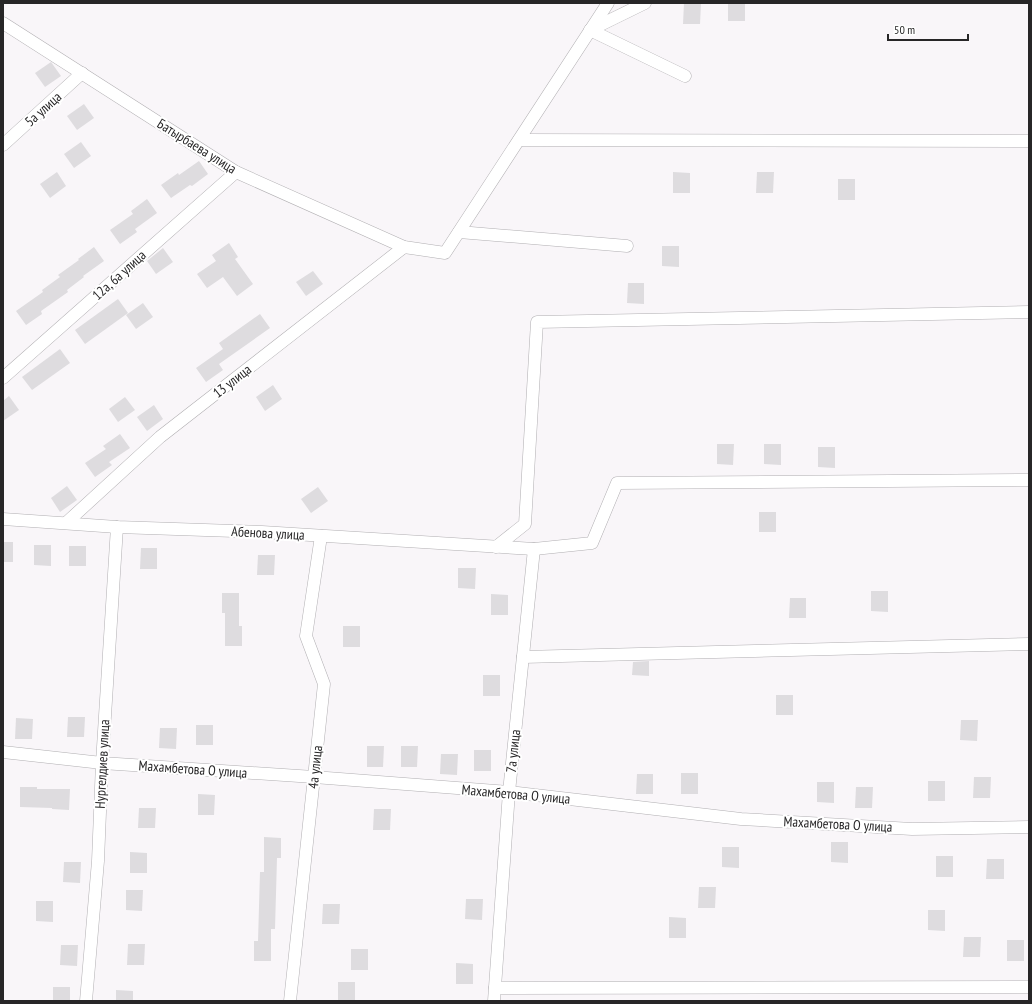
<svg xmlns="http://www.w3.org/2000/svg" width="1032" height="1004" font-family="'PT Sans Narrow',sans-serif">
	<rect width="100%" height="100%" fill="#f9f6f9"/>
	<g fill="#dedcdf">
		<polygon points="684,3 701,3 700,24 683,24"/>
		<rect x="728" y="3" width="17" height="18"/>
		<polygon points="51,62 61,76 45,87 35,73"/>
		<polygon points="84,104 94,118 77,130 67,116"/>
		<polygon points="81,142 91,156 74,168 64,154"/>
		<polygon points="199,161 208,174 192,186 190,185 171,198 161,185 178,173 179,175"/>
		<polygon points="57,172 66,186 50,198 40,184"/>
		<polygon points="673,172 690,173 690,193 673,193"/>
		<polygon points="757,172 774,172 773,193 756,193"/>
		<rect x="838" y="179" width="17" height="21"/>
		<polygon points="147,199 157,213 135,229 137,232 120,244 110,230 133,214 131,211"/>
		<polygon points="229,243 238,257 235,259 253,284 237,296 223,277 207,288 197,274 216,261 212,255"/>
		<polygon points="662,246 679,246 679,267 662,266"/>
		<polygon points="94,247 104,261 83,276 84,277 67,290 68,292 41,311 42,314 26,325 16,311 43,292 42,290 60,277 58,275 79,260 78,259"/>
		<polygon points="163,248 173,262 156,274 147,261"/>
		<polygon points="313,271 323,284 306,296 296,282"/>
		<polygon points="628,283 644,283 644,304 627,303"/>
		<polygon points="118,299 128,313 85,344 75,330"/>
		<polygon points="143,303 153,317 136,329 126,315"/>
		<polygon points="260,314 270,328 219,364 223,370 206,382 196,368 223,349 219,343"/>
		<polygon points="60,349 70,363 32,390 22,377"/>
		<polygon points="273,385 282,399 265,411 256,397"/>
		<polygon points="9,396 19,410 3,421 3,401"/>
		<polygon points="125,397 135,410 118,422 109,409"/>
		<polygon points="154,405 163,419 147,431 137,417"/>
		<polygon points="120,434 130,448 109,462 112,465 95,477 85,463 106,449 103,446"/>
		<polygon points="717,444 734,444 733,465 717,464"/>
		<polygon points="764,444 781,444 781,465 764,464"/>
		<polygon points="818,447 835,447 835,468 818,467"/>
		<polygon points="67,486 77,500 60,512 51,498"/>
		<polygon points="318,487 328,501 311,513 301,499"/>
		<rect x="759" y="512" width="17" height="20"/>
		<rect x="3" y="542" width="10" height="20"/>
		<polygon points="34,545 51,545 51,566 34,565"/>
		<rect x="69" y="546" width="17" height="20"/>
		<polygon points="141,548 157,548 157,569 140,569"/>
		<polygon points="258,555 275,555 274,575 257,575"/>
		<polygon points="458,568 476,568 475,589 458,588"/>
		<polygon points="871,591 888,591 888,612 871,611"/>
		<polygon points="222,593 239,593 239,626 242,626 242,646 225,646 225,613 222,613"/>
		<polygon points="491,594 508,595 508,615 491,615"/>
		<polygon points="790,598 806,598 806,618 789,618"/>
		<rect x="343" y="626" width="17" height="21"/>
		<polygon points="649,661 649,676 632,675 633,662"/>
		<rect x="483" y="675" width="17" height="21"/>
		<rect x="776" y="695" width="17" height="20"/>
		<polygon points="68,717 85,717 84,737 67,737"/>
		<polygon points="16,718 33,719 32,739 15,739"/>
		<polygon points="961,720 978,720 977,741 960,740"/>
		<rect x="196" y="725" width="17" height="20"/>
		<polygon points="160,728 177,728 176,749 159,748"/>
		<polygon points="367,746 384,746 383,767 367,767"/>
		<polygon points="401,746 418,746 417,767 401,767"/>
		<rect x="474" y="750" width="17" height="21"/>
		<polygon points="441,754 458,754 457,775 440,774"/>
		<rect x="681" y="773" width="17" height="21"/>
		<polygon points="637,774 653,774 653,794 636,794"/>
		<polygon points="974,777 991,777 990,798 973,798"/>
		<rect x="928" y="781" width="17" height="20"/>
		<polygon points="817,782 834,782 834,803 817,802"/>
		<polygon points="20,787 37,787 37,789 70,789 69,810 52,809 52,808 20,807"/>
		<polygon points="856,787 873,787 872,808 855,808"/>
		<polygon points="198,794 215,795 214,815 198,815"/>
		<polygon points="139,808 156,808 155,828 138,828"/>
		<polygon points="374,809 391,809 390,830 373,830"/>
		<polygon points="264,837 281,838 281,858 277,858 275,929 271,929 271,961 254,961 254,941 258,941 260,872 264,872"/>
		<polygon points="831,842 848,842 848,863 831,862"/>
		<polygon points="722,847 739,847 739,868 722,867"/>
		<polygon points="130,852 147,853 147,873 130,873"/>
		<rect x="936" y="856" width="17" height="21"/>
		<polygon points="987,859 1004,859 1004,879 986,879"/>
		<polygon points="64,862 81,862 80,883 63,882"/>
		<polygon points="699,887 716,887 715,908 698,908"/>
		<polygon points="126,890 143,890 142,911 126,910"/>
		<polygon points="466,899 483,899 482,920 465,919"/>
		<polygon points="36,901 53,901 53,922 36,921"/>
		<polygon points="323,904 340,904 339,924 322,924"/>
		<polygon points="928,910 945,910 945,931 928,930"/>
		<polygon points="669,917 686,918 686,938 669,938"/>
		<polygon points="964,937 981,937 980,957 963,957"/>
		<rect x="1007" y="940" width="17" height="21"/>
		<polygon points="128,944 145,944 144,965 127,965"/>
		<polygon points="61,945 78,945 77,966 60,965"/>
		<rect x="351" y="949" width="17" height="21"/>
		<polygon points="456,963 473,964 473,984 456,984"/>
		<rect x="338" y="982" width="17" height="19"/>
		<rect x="53" y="987" width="17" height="14"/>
		<polygon points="116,990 133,991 133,1001 116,1001"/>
	</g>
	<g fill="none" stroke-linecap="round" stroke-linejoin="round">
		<g stroke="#b1afb2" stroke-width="13">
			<g id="minor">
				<polyline points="645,3 590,30 685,76"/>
				<polyline points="3,23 236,172 404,247 445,253 608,3"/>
				<polyline points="519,140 1029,141"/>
				<polyline points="3,145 82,73"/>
				<polyline points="459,232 627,246"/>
				<polyline points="3,378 236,172"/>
				<polyline points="3,519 117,527 262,532 534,549 592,543 617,483 1029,480"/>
				<polyline points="66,523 160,437 404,247"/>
				<polyline points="496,547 525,524 537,322 1029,312"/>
				<polyline points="523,657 1029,644"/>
				<polyline points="3,752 102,763 314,777 509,792 741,819 912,829 1029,827"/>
				<polyline points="495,988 1029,987"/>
				<polyline points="86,1001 98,861 102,763 117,527"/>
				<polyline points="290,1001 324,684 306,636 321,536"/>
				<polyline points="494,1001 509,792 534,549"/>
			</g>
		</g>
		<use href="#minor" stroke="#fff" stroke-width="12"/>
	</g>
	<g text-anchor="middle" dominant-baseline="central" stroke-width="4" stroke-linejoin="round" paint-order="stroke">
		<g font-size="14" fill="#272627" stroke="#fff">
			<text transform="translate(43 109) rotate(-42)">5а улица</text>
			<text transform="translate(197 146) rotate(32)">Батырбаева улица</text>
			<text transform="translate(119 275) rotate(-42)">12а, 6а улица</text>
			<text transform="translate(232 381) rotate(-38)">13 улица</text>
			<text transform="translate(268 533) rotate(3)">Абенова улица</text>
			<text transform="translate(513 751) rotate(-84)">7а улица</text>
			<text transform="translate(102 764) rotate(-87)">Нургелдиев улица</text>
			<text transform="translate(315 767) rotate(-84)">4а улица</text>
			<text transform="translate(193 769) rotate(4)">Махамбетова О улица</text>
			<text transform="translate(516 794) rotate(5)">Махамбетова О улица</text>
			<text transform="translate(838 824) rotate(3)">Махамбетова О улица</text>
		</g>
	</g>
	<rect width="1032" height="1004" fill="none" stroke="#272627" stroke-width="8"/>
	<path d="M888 34v6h80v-6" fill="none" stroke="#272627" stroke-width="2"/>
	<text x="894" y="34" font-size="12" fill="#272627" stroke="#ffffff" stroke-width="3" paint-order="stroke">50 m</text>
</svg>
